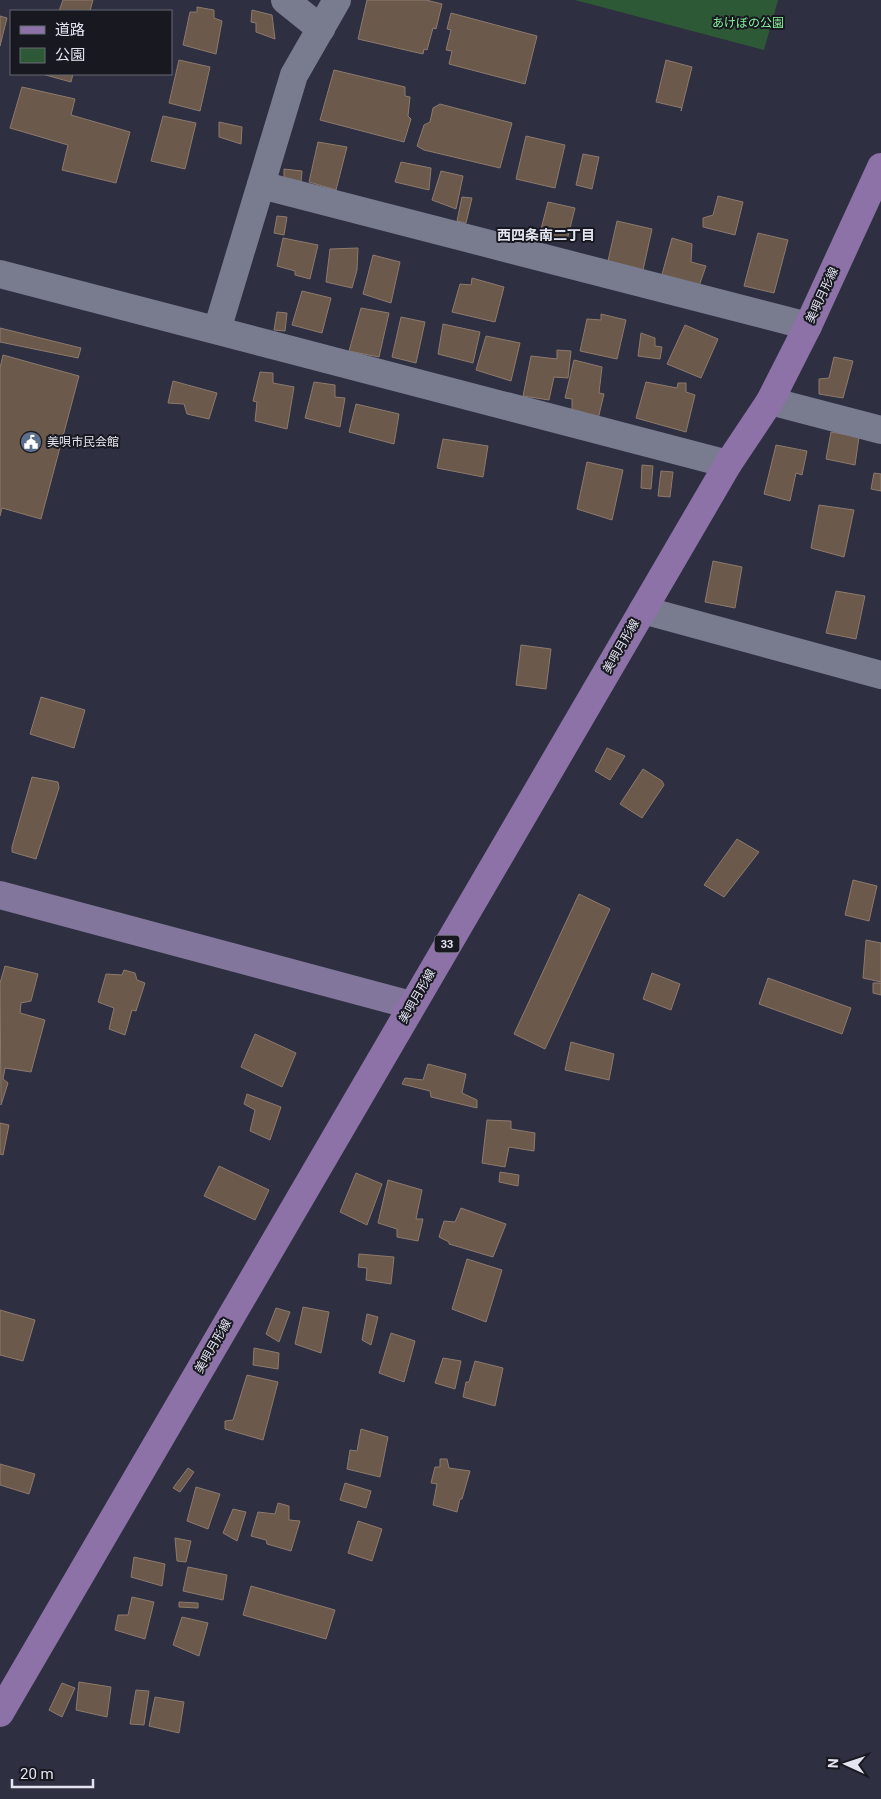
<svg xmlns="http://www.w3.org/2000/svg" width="881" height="1799" font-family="Roboto,'Noto Sans JP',sans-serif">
	<rect width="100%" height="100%" fill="#2e2f41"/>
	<polygon fill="#2e5936" points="575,0 778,0 764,50"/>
	<g fill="#6b594c" stroke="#8d7a6d">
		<polygon points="63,0 93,0 90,11 59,11"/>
		<polygon points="367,0 426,0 442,4 436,29 433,28 427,50 424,49 423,54 358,39"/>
		<polygon points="197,7 214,10 214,18 222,21 216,54 183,45 190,12 197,12"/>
		<polygon points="252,10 272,15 275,39 256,32 256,23 251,22"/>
		<polygon points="451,13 537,36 525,84 449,64 452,51 446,50 451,30 447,29"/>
		<polygon points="0,16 7,18 0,46"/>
		<polygon points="179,60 210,67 200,111 169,103"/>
		<polygon points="666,60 692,67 681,111 682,108 656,102"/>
		<polygon points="334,70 405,87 405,96 410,97 408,116 411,119 404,142 320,120"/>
		<polygon points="42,74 73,74 71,82"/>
		<polygon points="22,87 75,99 71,115 130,132 116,183 62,170 68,145 10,128"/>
		<polygon points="440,104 512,123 500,168 424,150 417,146 424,125 430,122 433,108"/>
		<polygon points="163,116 196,123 185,169 151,161"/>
		<polygon points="219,122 242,127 241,144 219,137"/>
		<polygon points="526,136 565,145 555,188 516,179"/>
		<polygon points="318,142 347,147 336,190 309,182"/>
		<polygon points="583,154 599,157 592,189 576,185"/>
		<polygon points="401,162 431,168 429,190 395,182"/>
		<polygon points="284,169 302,171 301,183 284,179"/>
		<polygon points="441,171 463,176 456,209 432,200"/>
		<polygon points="718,196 743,202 735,235 703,227 703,218 713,215"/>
		<polygon points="462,197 472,198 466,223 457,221"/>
		<polygon points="548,202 575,208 567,240 540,233"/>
		<polygon points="277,216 287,217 284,235 274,233"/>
		<polygon points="617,221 652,229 643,270 608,261"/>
		<polygon points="758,233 788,240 774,293 744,286"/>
		<polygon points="283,238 318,245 310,279 295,275 295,271 277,266"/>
		<polygon points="672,238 692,244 691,262 706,266 698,289 661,278"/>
		<polygon points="358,248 357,270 352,288 326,282 330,249"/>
		<polygon points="373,255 400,262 391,303 363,294"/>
		<polygon points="472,278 504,287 495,322 452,312 460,284 471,285"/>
		<polygon points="302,291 331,298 322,333 292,325"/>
		<polygon points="361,308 389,313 379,357 349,351"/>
		<polygon points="277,312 287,313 285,331 274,330"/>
		<polygon points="601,314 626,320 617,359 580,351 587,319 601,320"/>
		<polygon points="401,317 425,322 416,363 392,357"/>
		<polygon points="443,324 480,332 473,363 438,354"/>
		<polygon points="685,325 718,339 701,378 667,364"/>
		<polygon points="0,328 81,348 78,358 0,342"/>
		<polygon points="641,333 655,338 655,346 662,347 660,359 638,356"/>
		<polygon points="486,336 520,343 511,381 476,370"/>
		<polygon points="557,350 571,351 568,378 554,377 549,400 523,396 531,356 557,359"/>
		<polygon points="3,355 79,376 41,519 2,508 0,516 0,368"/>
		<polygon points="834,357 853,361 843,398 819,394 819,379 829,378"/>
		<polygon points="574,360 602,367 599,393 604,394 598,419 572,412 572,399 565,398"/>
		<polygon points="260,372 273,373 273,383 294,387 287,429 255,421 257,402 253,401"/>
		<polygon points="173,381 217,393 209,419 187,414 184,404 168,403"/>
		<polygon points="314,382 335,385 335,397 345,398 340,427 305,418"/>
		<polygon points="646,382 677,388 678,383 686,383 686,392 695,395 686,432 636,418"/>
		<polygon points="356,404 399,414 394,444 349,432"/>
		<polygon points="831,432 859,437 855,465 826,459"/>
		<polygon points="443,439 488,446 483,477 437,468"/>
		<polygon points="776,445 807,451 802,475 796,473 790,501 764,494"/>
		<polygon points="587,462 623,470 612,520 577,509"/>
		<polygon points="642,465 653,466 651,489 641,488"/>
		<polygon points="661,471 673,472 670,497 658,496"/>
		<polygon points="874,473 881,474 881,491 871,489"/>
		<polygon points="819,505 854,510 844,557 811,548"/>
		<polygon points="713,561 742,567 735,608 705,602"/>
		<polygon points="836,591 865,596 856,639 826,633"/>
		<polygon points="521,645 551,649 546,689 516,685"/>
		<polygon points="41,697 85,710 74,748 30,734"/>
		<polygon points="607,748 625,756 610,780 595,771"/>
		<polygon points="643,769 662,781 664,785 642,818 620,804"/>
		<polygon points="32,777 58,782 59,788 36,859 12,852 12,847"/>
		<polygon points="737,839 759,852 724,897 704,885"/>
		<polygon points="853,880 877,886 869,921 845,915"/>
		<polygon points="579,894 610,909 545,1049 514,1034"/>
		<polygon points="866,940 881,943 881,982 863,978"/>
		<polygon points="5,966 38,974 31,1001 21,1003 20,1013 45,1020 31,1072 5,1068 3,1079 8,1083 1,1105 0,983"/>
		<polygon points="124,970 135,973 137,980 145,983 136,1011 132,1010 125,1035 109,1029 114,1008 98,1002 106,974 122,975"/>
		<polygon points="652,973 680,984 671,1010 643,999"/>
		<polygon points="768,978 851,1008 842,1034 759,1004"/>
		<polygon points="873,983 881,983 881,995 873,993"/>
		<polygon points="255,1034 296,1053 282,1087 241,1067"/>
		<polygon points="571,1042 614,1054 609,1080 565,1070"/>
		<polygon points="428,1064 466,1074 462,1093 477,1100 477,1108 431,1097 430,1091 402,1084 405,1078 423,1080"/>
		<polygon points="247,1094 281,1107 270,1140 250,1131 255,1110 244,1104"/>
		<polygon points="487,1120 511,1121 511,1129 535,1133 534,1151 509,1147 505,1167 482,1163"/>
		<polygon points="0,1123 9,1125 3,1155 0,1154"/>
		<polygon points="219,1166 269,1190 255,1220 204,1196"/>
		<polygon points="500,1172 519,1175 518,1186 499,1182"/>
		<polygon points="356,1173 382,1184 367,1225 340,1212"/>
		<polygon points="388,1180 422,1190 416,1219 423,1219 418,1241 397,1237 397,1229 378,1223"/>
		<polygon points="461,1208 506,1224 493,1257 449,1244 449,1242 439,1237 444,1221 455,1222"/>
		<polygon points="359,1254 394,1257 391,1284 366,1280 367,1268 358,1267"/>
		<polygon points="467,1259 502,1270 486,1322 452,1309"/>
		<polygon points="303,1307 329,1312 321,1353 295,1344"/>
		<polygon points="276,1308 290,1312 279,1342 266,1334"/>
		<polygon points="0,1310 35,1320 23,1361 0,1355"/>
		<polygon points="367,1314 378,1317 371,1345 362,1340"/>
		<polygon points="391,1333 415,1341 404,1382 379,1373"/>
		<polygon points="254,1348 279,1353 278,1369 253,1365"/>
		<polygon points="443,1358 461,1361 455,1389 435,1383"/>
		<polygon points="475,1361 503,1368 495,1406 463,1397 466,1382 469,1382"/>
		<polygon points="247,1375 278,1382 263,1440 225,1429 225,1421 233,1420"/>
		<polygon points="361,1429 388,1437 380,1477 347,1469 350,1450 357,1451"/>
		<polygon points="440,1459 447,1459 449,1468 470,1471 462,1499 460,1499 457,1512 433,1505 437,1484 431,1483 435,1467 440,1467"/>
		<polygon points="0,1464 35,1474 29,1494 0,1485"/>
		<polygon points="188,1468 194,1472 180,1492 173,1488"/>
		<polygon points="345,1483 371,1491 366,1508 340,1500"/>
		<polygon points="196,1487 220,1494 208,1529 187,1521"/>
		<polygon points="278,1503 289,1506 289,1520 300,1521 291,1551 267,1544 266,1540 251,1536 258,1512 275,1514"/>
		<polygon points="233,1509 246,1512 237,1541 223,1533"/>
		<polygon points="358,1521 382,1529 372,1561 348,1553"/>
		<polygon points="175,1538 191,1541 186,1562 177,1561"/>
		<polygon points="134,1557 165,1564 162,1586 131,1577"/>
		<polygon points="188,1567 227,1575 223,1600 183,1591"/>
		<polygon points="251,1586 335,1610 326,1639 243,1615"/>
		<polygon points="132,1597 154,1602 145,1639 115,1630 118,1615 128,1615"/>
		<polygon points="179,1602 198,1603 198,1608 179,1607"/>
		<polygon points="182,1617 208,1623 199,1656 173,1645"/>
		<polygon points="79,1682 111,1687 107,1717 76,1710"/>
		<polygon points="62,1683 75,1688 62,1717 49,1710"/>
		<polygon points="136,1690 149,1691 144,1725 130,1724"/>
		<polygon points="155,1697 184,1702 179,1733 149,1726"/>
	</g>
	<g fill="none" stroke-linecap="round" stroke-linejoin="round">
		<g stroke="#797b8f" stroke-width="28">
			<polyline points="285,0 321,29"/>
			<polyline points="261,185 808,326"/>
			<polyline points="0,274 728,464"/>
			<polyline points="217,330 294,75 337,0"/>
			<polyline points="770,401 881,430"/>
			<polyline points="643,610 881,675"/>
		</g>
		<polyline stroke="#83769c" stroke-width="28" points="0,895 411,1005"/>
		<polyline stroke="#8d72a8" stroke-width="28" points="0,1713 728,464 770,401 808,326 881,167"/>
	</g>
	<defs>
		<g id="civic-disc" transform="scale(1.125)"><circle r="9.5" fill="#5c6f8a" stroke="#171820"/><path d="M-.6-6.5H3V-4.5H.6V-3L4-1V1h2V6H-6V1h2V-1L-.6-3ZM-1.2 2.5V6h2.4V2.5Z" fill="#fff"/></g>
	</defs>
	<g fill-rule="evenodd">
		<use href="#civic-disc" x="31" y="442"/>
	</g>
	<g text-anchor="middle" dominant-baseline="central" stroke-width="4" stroke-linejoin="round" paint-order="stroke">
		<rect fill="#171820" stroke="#a6a7b2" stroke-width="1" x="434.5" y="935.5" width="25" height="17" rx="4"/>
		<g font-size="11" font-weight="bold" fill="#e3e4f0">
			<text x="447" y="944">33</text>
		</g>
		<g font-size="12" fill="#88f39c" stroke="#171820">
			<text x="748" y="23">あけぼの公園</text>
		</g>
		<g font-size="12" fill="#e3e4f0" stroke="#171820">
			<text transform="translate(822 295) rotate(-65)">美唄月形線</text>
			<text transform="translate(621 646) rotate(-60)">美唄月形線</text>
			<text transform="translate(417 996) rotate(-60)">美唄月形線</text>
			<text transform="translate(213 1346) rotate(-60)">美唄月形線</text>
		</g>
		<g font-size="12" fill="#e3e4f0" stroke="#171820" text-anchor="start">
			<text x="47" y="442">美唄市民会館</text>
		</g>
		<g font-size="14" font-weight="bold" fill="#e3e4f0" stroke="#171820">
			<text x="546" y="235">西四条南二丁目</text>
		</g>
	</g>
	<rect x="10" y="10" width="162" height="65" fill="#171820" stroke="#696a73"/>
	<rect x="20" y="26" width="25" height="8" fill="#8d72a8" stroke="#696a73"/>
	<text x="55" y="35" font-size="15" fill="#e3e4f0">道路</text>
	<rect x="20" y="48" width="25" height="15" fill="#2e5936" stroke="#696a73"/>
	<text x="55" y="60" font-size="15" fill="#e3e4f0">公園</text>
	<g transform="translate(846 1764) rotate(273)" stroke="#171820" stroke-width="4" paint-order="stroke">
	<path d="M0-4L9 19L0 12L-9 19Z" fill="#e3e4f0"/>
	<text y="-8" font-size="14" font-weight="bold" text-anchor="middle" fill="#e3e4f0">N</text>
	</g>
	<path d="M12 1779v8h81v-8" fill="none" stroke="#e3e4f0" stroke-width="2.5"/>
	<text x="20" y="1779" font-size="15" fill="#e3e4f0" stroke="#171820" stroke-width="4" paint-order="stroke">20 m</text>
</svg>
